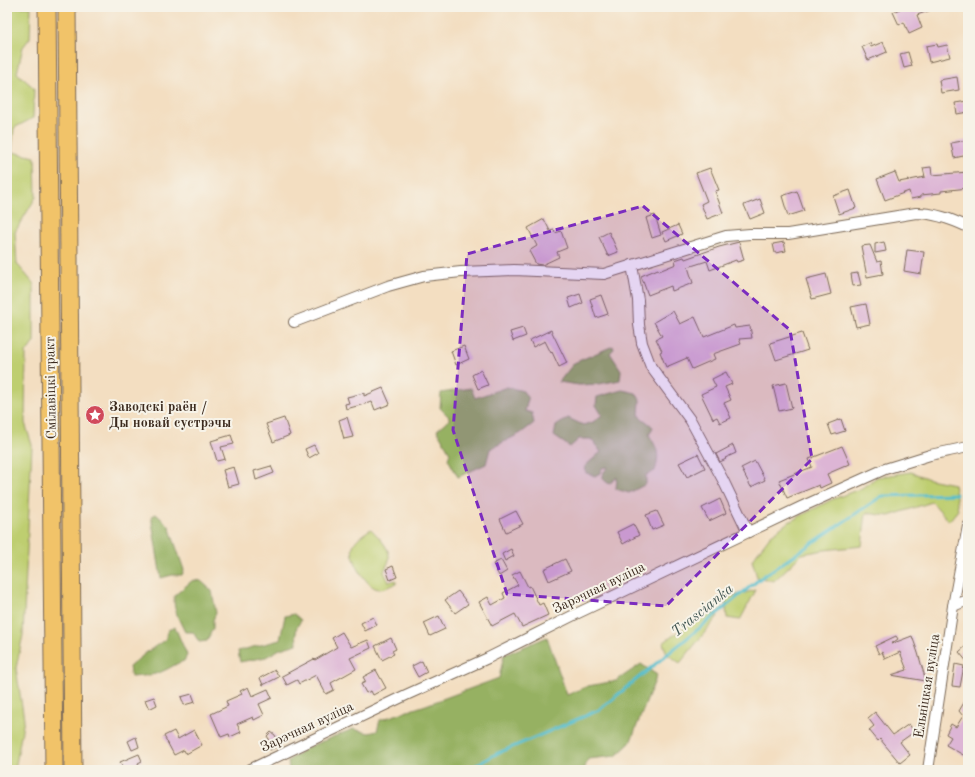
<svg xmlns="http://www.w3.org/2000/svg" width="975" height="777" font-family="'Old Standard TT',serif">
	<rect width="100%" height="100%" fill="#f7f3e8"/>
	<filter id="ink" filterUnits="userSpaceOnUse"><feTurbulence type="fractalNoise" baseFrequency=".025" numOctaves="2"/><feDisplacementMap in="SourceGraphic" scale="8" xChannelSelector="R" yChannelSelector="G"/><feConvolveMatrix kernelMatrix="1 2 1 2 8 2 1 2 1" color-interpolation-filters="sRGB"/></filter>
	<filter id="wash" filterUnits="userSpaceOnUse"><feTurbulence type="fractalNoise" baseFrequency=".012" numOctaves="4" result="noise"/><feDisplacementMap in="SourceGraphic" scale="16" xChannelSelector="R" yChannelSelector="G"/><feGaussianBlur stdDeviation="0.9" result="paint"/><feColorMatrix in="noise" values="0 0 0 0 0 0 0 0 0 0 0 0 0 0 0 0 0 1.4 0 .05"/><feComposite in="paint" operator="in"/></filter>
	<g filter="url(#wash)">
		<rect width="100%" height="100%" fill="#f3dec1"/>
		<g fill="#bece70" stroke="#7c7c47">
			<polygon points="7,7 31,7 30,38 23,47 17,73 34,88 33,118 14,128 12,152 35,157 36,197 15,232 17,264 34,284 34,342 26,353 25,423 32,445 23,635 16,668 24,719 15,770 7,770"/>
			<polygon points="911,472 929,479 954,484 958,510 949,521 932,502 889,516 866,513 862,546 824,550 802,554 774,581 757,577 752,560 770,536 787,523 831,500 862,488 877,477"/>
			<path d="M371,529c7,8 20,19 18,31 -1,4 -4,8 -5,12l5,10 7,-2v4c-7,2 -14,7 -21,4 -11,-5 -26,-32 -22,-42 3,-8 12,-13 18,-17z"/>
			<polygon points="756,590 740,620 727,618 725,598"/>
			<polygon points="708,610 718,616 680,663 667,654 663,643"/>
		</g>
		<g fill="#96b162" stroke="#686e40">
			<polygon points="613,346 614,349 610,353 621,370 620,380 599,384 579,385 559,382 574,363"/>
			<polygon points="507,387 523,391 528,399 525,411 532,413 534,423 521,433 490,449 486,464 458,477 448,459 450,453 437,430 449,420 449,417 440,408 441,393 471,388 475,398"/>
			<path d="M622,390l14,3 4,7 -1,16 8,6 6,5 -4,8c9,14 11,20 6,36l-9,4v9l-17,9 -13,-4 1,-12 -8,7 -6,-5v-6l5,-6 -6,1 -2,5 -5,3 -9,-3 -1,-7 16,-14 -10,-13h-12l-9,8 -16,-11 2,-10 12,-8 15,7 10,-3 9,-7 -6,-10 1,-8z"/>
			<polygon points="156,514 169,526 184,570 182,575 172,575 161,578 152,522 152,516"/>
			<path d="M193,580l8,1 11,10 4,22 -3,7v8l-6,13 -8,1 -6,-10h-8c-6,-12 -12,-23 -11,-36z"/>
			<polygon points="294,614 301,620 296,629 297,644 280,649 266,657 240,662 238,651 280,640 285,616"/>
			<path d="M175,627l12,28 -3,6c-8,2 -13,7 -21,10 -10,5 -21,5 -32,6l-2,-10 18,-15 19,-13 2,-9z"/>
			<polygon points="547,637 567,695 588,686 616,681 641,664 657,675 630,743 616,756 588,759 584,770 289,770 288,761 306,748 353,729 369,733 377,731 380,720 426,705 499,678 504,655"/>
		</g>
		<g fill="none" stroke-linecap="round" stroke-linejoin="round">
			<polyline stroke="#53bece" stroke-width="3" points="468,770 496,754 599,710 762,577 882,496 956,494"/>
		</g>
		<g id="blocks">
			<g fill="#ddb5d5">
				<polygon points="904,7 937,7 937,8 917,15 922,28 909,34 904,22 899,25 893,12"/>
				<polygon points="883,42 887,52 868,60 862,47 870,43 871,47"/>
				<polygon points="937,44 938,47 947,45 950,57 929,62 926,46"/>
				<polygon points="908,52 912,66 904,68 900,54"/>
				<polygon points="957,77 959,90 941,93 939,80"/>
				<polygon points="968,101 968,112 957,114 955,103"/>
				<polygon points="968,140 968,155 954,158 951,143"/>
				<polygon points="931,167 932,175 968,172 968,188 941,191 941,193 921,195 921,197 911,199 909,191 885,200 877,179 895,172 899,182 925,177 923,168"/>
				<polygon points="710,168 719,190 715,191 723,213 707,219 701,204 707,201 696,173"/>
				<polygon points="850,190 856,208 839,214 833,196"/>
				<polygon points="797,191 804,211 788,216 782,196"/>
				<polygon points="760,199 765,213 750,219 744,205"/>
				<polygon points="655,215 661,235 652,238 646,218"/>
				<polygon points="544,219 550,231 554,230 555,233 561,231 567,248 557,252 559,257 542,265 536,264 529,251 537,246 528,228"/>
				<polygon points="678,225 682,234 666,241 662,232"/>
				<polygon points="609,232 618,252 608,256 599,237"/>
				<polygon points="739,242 744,260 737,262 736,260 710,270 707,261 688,267 693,283 672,291 671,286 648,295 641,276 658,269 659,271 676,264 675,260 684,257 685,259 719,247"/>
				<polygon points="784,242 786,251 775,253 773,244"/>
				<polygon points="884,242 886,251 875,253 875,244"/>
				<polygon points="870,245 877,262 881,261 883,274 867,277 861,246"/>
				<polygon points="907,250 924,252 921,274 904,271"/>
				<polygon points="858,273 861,285 853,286 851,274"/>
				<polygon points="826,274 831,294 812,299 806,279"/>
				<polygon points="580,294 583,303 571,308 568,298"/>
				<polygon points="601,295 608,314 596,318 590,299"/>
				<polygon points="866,304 870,324 856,327 851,307"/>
				<polygon points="673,311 680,324 695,317 704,337 734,325 735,328 750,326 752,338 739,339 741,344 713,354 715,359 692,369 687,358 666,367 660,352 662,351 656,339 662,336 654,322"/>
				<polygon points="523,328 526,336 513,341 510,332"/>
				<polygon points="551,330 567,363 559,367 552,352 551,353 545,341 533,347 530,340"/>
				<polygon points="802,333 808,350 776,360 770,343"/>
				<polygon points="464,346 469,359 456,365 451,351"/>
				<polygon points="481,370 488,385 478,389 472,375"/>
				<polygon points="726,372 732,384 725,387 731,400 724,403 731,418 720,423 717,417 713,419 701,394 716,387 712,379"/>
				<polygon points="786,383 792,408 779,411 773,386"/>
				<polygon points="383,388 390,404 375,410 372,402 346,409 345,404 349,403 347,397 364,393 364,396"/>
				<polygon points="347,417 353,437 344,439 339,420"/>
				<polygon points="284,418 290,435 273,442 266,424"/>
				<polygon points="841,419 845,431 832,435 828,424"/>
				<polygon points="231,435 234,444 221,447 225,459 217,461 211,441"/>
				<polygon points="314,445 318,453 309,458 305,449"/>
				<polygon points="733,445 736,453 725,458 726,459 720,462 716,454"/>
				<polygon points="842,446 850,464 827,474 831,483 820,488 819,485 787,498 779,480 812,467 809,459"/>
				<polygon points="698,454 705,468 687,477 679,463"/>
				<polygon points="755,461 765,480 751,487 741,468"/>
				<polygon points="271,466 274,473 256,480 254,471"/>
				<polygon points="234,467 239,484 228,487 223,470"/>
				<polygon points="720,499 726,513 709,521 702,508"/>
				<polygon points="516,511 523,524 506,532 500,519"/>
				<polygon points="657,511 664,525 652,530 646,515"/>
				<polygon points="633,524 639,535 623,544 617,532"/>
				<polygon points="511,549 514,556 505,561 502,554"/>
				<polygon points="565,559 571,571 549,581 544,569"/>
				<polygon points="501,560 507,571 499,576 493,564"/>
				<polygon points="393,566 397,577 390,580 386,569"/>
				<polygon points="520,571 528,587 530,586 539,605 543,603 548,615 522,627 515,614 492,626 479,602 488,597 492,605 505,598 503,593 518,585 512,575"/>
				<polygon points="458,591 468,604 455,613 445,600"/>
				<polygon points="439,616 445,629 430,636 424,623"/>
				<polygon points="373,617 377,625 365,631 361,623"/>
				<polygon points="342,632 351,647 368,640 371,648 350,658 356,669 331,683 334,690 326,694 316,675 299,684 297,680 287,685 282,676 314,659 315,660 337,647 332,638"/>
				<polygon points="896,636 898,639 891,644 912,636 918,653 926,681 891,675 907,670 900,652 885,659 882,652 879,654 875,646"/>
				<polygon points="391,638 396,649 392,651 394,654 382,660 375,646"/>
				<polygon points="968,644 968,663 959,652"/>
				<polygon points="422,661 427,672 418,677 412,666"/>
				<polygon points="955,664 964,666 960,687 952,686"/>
				<polygon points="275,670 279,677 263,685 260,678"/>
				<polygon points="376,670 386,688 373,695 371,691 366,693 361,684 366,682 363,677"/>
				<polygon points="248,687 252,696 268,689 272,698 259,704 264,715 254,720 253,717 237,724 241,732 230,737 229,734 221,737 211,714 228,706 226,701 242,694 240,691"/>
				<polygon points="192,694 195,702 184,705 181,697"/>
				<polygon points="968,696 968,750 965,756 946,745 951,737 946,734 951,724 956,727 963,716 959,711"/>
				<polygon points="154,697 157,705 149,709 145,700"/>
				<polygon points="875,712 893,735 909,724 914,732 900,742 910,755 900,763 880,739 878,741 869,730 874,726 868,718"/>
				<polygon points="194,730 202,745 186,754 184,750 174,755 164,736 174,731 178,739"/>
				<polygon points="271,732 275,735 280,745 270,750 265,742 269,739 267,736"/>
				<polygon points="136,737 139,747 132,750 128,741"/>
				<polygon points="139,754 142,761 138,763 140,770 124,770 120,762"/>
			</g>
		</g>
	</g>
	<g filter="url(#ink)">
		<use href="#blocks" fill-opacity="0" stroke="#7b6957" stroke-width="1"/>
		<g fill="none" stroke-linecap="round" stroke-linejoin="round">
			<g stroke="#7b6957" stroke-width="12">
				<g id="minor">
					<polyline points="632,265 638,300 639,325 642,343 651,367 691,421 723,480 748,532"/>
					<path d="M294,322l94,-36 36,-10 37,-4 53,-2 90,4 122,-38 24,-2h38l128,-21c19,0 35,6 52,14"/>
					<polyline points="953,606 968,600"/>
					<polyline points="249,770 406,695 488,658 578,613 801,507 885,469 930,455 968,447"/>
					<polyline points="928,770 953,606 968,526"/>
				</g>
			</g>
			<g stroke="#7b6957" stroke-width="19">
				<g id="trunk">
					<polyline points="47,7 54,770"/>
					<polyline points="67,7 73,770"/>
				</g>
			</g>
			<use href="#minor" stroke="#fff" stroke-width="10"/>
			<use href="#trunk" stroke="#f1c369" stroke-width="17"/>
		</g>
	</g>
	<path fill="#7b2cbf" fill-opacity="0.2" stroke="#7b2cbf" stroke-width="3" stroke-dasharray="8 5" stroke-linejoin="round" d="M643,206l147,124 22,129 -146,147 -159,-12 -54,-164 14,-176z"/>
	<defs>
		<g id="sight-disc" transform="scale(1)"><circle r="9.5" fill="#d1495b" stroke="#f7f3e8"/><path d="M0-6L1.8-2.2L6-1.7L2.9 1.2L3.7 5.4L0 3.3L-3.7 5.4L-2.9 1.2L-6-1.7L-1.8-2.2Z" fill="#fff"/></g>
	</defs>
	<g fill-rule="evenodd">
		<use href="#sight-disc" x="95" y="415"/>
	</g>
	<g text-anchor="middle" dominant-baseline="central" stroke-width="4" stroke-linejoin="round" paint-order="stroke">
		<g font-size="14" fill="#3b2a1e" stroke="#f7f3e8">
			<text transform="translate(51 388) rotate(-91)">Смілавіцкі тракт</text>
			<text transform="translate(599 588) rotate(-26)">Зарэчная вуліца</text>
			<text transform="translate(927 686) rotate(-81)">Ельніцкая вуліца</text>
			<text transform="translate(307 727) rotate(-25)">Зарэчная вуліца</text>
		</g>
		<g font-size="14" font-weight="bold" fill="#3b2a1e" stroke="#f7f3e8" text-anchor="start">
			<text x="109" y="407">Заводскі раён /<tspan x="109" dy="16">Ды новай сустрэчы</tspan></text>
		</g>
		<g font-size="15" font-style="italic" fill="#425653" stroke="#f7f3e8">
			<text transform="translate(703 611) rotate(-39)">Trascianka</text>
		</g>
	</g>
	<rect width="975" height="777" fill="none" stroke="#f7f3e8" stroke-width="24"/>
</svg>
